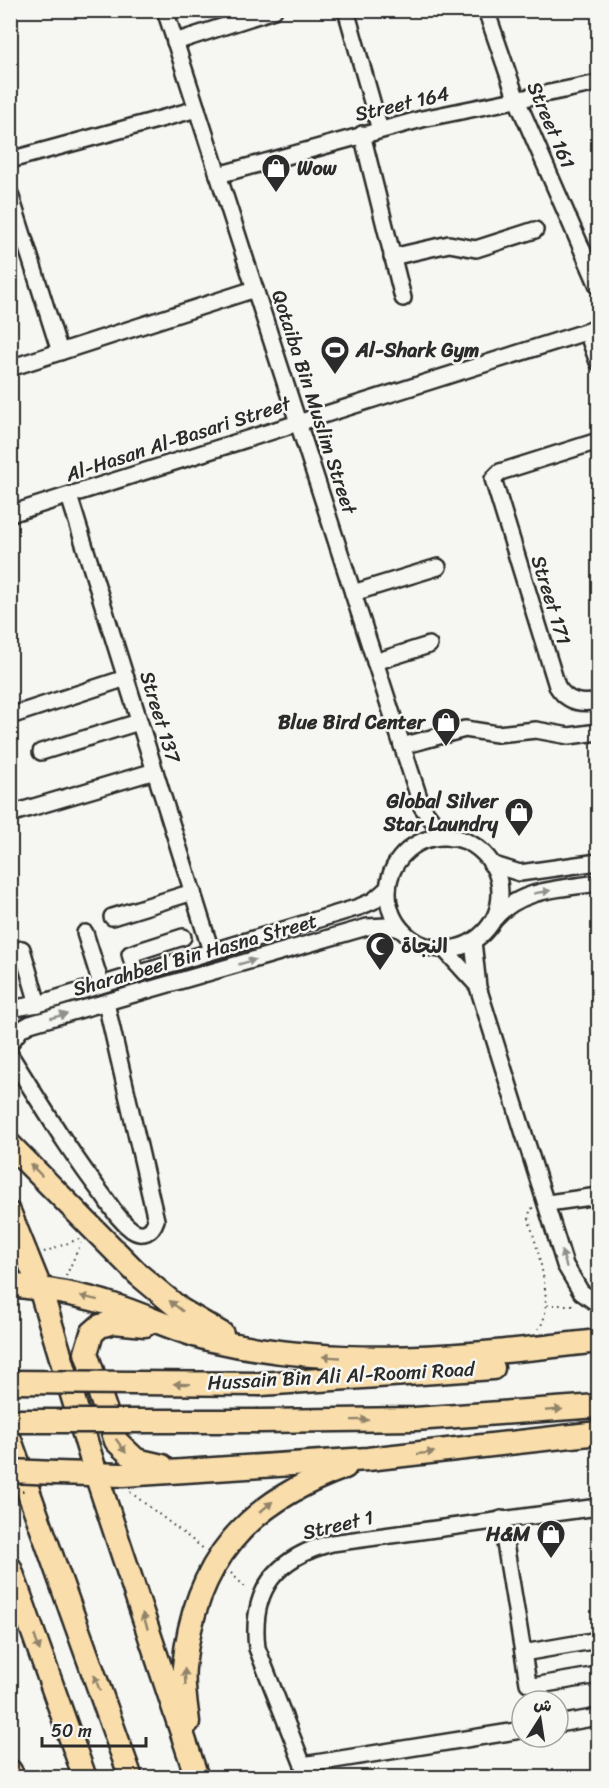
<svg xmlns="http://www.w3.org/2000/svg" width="609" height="1788" font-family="Sriracha,'Playpen Sans Arabic',sans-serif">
	<rect width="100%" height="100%" fill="#f6f6f2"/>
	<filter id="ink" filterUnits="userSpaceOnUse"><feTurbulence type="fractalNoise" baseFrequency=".0167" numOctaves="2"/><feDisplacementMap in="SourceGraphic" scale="12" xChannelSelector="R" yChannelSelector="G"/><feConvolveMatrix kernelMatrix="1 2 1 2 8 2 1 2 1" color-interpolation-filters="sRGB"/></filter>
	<g filter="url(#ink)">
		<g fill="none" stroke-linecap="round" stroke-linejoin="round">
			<g stroke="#2b2b2b" stroke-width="20">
				<g id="minor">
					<polyline points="165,10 422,807 435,824 451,838"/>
					<polyline points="346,10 380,130"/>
					<polyline points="486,10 517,100 598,286"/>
					<polyline points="175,42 274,10"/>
					<polyline points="362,134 403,298"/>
					<polyline points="10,160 197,109"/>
					<polyline points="218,175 422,119 598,83"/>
					<polyline points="10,194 60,352"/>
					<polyline points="392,257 449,244 476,249 535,230"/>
					<polyline points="587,332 598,362"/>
					<polyline points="10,368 255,289"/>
					<path d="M598,441l-98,31 -7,7 64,207c10,16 24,19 41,15"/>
					<polyline points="69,496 211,951"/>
					<polyline points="10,514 598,328"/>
					<polyline points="353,593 438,567"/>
					<polyline points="375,662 429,645"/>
					<polyline points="10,716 126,678"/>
					<polyline points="402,746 465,729 497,734 536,730 569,736 598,732"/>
					<polyline points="41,752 139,722"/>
					<polyline points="10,814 155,771"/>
					<circle cx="444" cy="893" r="56"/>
					<polyline points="491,864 520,873 598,862"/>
					<polyline points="112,917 193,892"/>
					<path d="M495,918c26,-30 67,-29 103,-35"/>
					<polyline points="85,933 101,984"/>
					<polyline points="473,941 478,987 565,1265 581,1292 598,1304"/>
					<polyline points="22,949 38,1004"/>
					<polyline points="444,949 476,984"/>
					<polyline points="136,974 130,954 183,937"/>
					<polyline points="10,1009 38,1004 359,907 373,901 388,888"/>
					<polyline points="10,1043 21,1029 30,1024 367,927 387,926 400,929"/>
					<path d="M10,1055c30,47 58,95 92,139 9,12 17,27 30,36 11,7 20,2 24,-10l-50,-217"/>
					<polyline points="548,1203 598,1196"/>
					<polyline points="501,1519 528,1683 534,1686 598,1675"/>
					<polyline points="523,1653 598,1640"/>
					<polyline points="558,1724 598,1717"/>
					<polyline points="303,1765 522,1730"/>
					<path d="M308,1778l-51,-130c-7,-59 20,-91 75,-105l266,-36"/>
				</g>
			</g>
			<g stroke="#2b2b2b" stroke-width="27">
				<g id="highway">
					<polyline points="10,1145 139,1275 181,1310 222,1334"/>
					<polyline points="10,1214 40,1288 96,1474 197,1778"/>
					<path d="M10,1285c36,4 70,9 103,20 34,11 65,27 99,35 128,30 258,16 386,1"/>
					<polyline points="145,1325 114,1322 100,1326 92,1333 86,1353 116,1441 136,1460 162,1466"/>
					<polyline points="261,1384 493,1368"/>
					<polyline points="259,1421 415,1419 598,1406"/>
					<polyline points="10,1440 131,1778"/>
					<polyline points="56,1473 123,1475 368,1459 598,1433"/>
					<polyline points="10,1568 85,1778"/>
					<path d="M188,1722c-2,-18 -6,-37 -4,-55 10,-106 64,-165 161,-200"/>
					<polyline points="10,1771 14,1778"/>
				</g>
			</g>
			<g stroke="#2b2b2b" stroke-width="2" stroke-dasharray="1.5 4.5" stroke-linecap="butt">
				<path d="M533,1208l-3,1 -1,11c7,24 28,91 9,109"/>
				<polyline points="44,1252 79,1239"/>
				<polyline points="66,1276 81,1243"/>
				<polyline points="547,1305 574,1305"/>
				<polyline points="130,1492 204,1549"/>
				<polyline points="231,1573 248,1590"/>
			</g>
			<use href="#minor" stroke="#f6f6f2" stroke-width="15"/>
			<use href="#highway" stroke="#f9deab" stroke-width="22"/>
			<g stroke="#2b2b2b" stroke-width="27" stroke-linecap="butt">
				<g id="highway-bridge">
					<polyline points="10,1382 261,1384"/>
					<polyline points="10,1421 259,1421"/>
					<polyline points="10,1471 56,1473"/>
				</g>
			</g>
			<polyline stroke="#2b2b2b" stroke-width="2" stroke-dasharray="1.5 4.5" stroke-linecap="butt" points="10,1491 26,1491"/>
			<use href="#highway-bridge" stroke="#f9deab" stroke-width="22"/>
		</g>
		<defs><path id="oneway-solid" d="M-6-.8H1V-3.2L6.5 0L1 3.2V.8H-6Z" transform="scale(1.5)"/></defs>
		<g fill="#90908e">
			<use href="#oneway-solid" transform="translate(542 892) rotate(-10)"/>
			<use href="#oneway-solid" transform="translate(247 962) rotate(-16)"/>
			<use href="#oneway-solid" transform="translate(59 1016) rotate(-15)"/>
			<use href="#oneway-solid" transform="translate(564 1259) rotate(-108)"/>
		</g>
		<g fill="#92846b">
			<use href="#oneway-solid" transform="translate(36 1170) rotate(-135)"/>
			<use href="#oneway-solid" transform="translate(89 1298) rotate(-166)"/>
			<use href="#oneway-solid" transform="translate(176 1306) rotate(-142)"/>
			<use href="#oneway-solid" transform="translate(331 1357) rotate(-177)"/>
			<use href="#oneway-solid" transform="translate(182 1384) rotate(-179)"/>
			<use href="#oneway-solid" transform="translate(554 1410) rotate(-5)"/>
			<use href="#oneway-solid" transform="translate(360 1420) rotate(-1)"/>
			<use href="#oneway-solid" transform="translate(121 1446) rotate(54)"/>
			<use href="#oneway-solid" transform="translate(426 1453) rotate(-6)"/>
			<use href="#oneway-solid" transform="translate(266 1507) rotate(-40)"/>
			<use href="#oneway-solid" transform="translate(145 1621) rotate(-109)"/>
			<use href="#oneway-solid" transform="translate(37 1643) rotate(71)"/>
			<use href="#oneway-solid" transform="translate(185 1677) rotate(-93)"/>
			<use href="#oneway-solid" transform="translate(97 1683) rotate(-110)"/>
		</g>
	</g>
	<defs>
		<g id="shop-pin" transform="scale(1.5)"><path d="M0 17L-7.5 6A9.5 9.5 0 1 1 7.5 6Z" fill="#2b2b2b" stroke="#f6f6f2"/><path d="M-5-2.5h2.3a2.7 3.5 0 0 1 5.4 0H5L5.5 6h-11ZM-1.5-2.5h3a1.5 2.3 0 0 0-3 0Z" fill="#fff"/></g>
		<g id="stadium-pin" transform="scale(1.5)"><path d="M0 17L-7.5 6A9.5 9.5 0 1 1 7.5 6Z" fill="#2b2b2b" stroke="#f6f6f2"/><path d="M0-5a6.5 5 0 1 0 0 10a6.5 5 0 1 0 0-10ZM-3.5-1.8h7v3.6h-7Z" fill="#fff"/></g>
		<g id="mosque-pin" transform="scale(1.5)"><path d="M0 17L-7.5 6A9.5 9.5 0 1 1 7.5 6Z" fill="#2b2b2b" stroke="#f6f6f2"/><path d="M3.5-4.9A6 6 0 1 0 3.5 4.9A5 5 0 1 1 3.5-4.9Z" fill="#fff"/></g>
	</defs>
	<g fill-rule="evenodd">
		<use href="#shop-pin" x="276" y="168"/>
		<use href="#stadium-pin" x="335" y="350"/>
		<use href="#shop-pin" x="446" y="722"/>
		<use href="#shop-pin" x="519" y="812"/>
		<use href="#mosque-pin" x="380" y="946"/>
		<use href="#shop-pin" x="551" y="1534"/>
	</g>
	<g text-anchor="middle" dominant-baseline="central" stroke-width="5" stroke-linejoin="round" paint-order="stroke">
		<g font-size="20" fill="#2b2b2b" stroke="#f6f6f2">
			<text transform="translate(402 104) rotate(-13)">Street 164</text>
			<text transform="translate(551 125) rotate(67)">Street 161</text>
			<text transform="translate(314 402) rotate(72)">Qotaiba Bin Muslim Street</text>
			<text transform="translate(178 439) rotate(-18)">Al-Hasan Al-Basari Street</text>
			<text transform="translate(551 600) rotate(73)">Street 171</text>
			<text transform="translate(160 717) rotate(73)">Street 137</text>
			<text transform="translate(195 955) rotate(-16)">Sharahbeel Bin Hasna Street</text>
			<text transform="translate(341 1376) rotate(-3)">Hussain Bin Ali Al-Roomi Road</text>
			<text transform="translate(338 1525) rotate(-13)">Street 1</text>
		</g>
		<g font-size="20" font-weight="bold" fill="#2b2b2b" stroke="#f6f6f2" text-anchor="start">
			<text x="297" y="168">Wow</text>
			<text x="356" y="350">Al-Shark Gym</text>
			<text x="425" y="722" text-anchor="end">Blue Bird Center</text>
			<text x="498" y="801" text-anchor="end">Global Silver<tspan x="498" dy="23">Star Laundry</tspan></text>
			<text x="401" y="946">النجاة</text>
			<text x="530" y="1534" text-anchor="end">H&amp;M</text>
		</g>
	</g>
	<rect width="609" height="1788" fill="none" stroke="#f6f6f2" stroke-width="36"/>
	<rect x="18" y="18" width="573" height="1752" fill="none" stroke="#2b2b2b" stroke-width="2" filter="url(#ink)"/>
	<g transform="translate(540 1719) rotate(12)"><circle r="28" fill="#f6f6f2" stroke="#a5a5a2" stroke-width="1.5"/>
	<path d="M0-4.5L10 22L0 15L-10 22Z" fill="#2b2b2b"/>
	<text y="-9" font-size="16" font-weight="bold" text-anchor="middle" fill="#2b2b2b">ش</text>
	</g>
	<path d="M42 1737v9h104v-9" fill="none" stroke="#2b2b2b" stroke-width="3"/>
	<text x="51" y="1737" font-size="18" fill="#2b2b2b" stroke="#f6f6f2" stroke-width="4.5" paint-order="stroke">50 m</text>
</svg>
